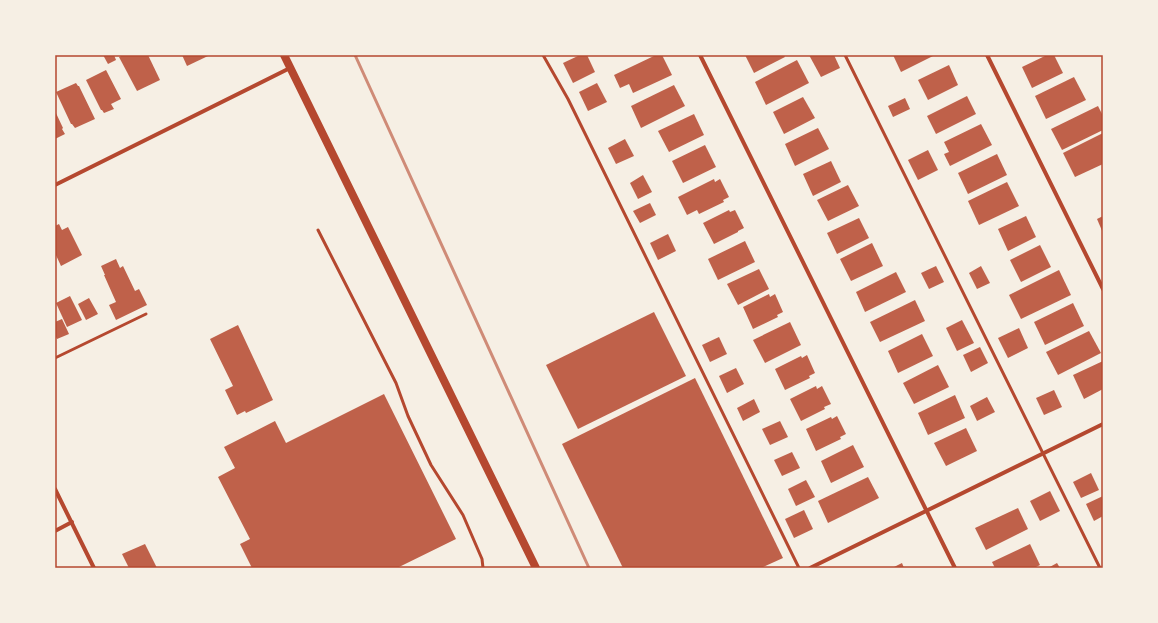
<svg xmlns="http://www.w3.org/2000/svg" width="1158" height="623" font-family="Rubik,sans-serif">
	<rect width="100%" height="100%" fill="#f6efe4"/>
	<g fill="#bf614a">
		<polygon points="103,55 114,55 116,60 108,64"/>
		<polygon points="123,55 148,55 160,80 137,91 119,57"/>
		<polygon points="182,55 208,55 208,56 187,66"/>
		<polygon points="580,55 587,55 595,72 573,83 563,63"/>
		<polygon points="656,55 662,55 672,75 633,93 629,84 620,88 614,75"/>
		<polygon points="745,55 784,55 785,57 754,73"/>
		<polygon points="809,55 834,55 840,68 821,77"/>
		<polygon points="893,55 935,55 901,72"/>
		<polygon points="1047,55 1054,55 1063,73 1032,88 1022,67"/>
		<polygon points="797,60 809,83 766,105 755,82"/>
		<polygon points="949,65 958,85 928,100 918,80"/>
		<polygon points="106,70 121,99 111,104 114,109 104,113 102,110 101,110 86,80"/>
		<polygon points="1074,77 1086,100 1046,119 1035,96"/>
		<polygon points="76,83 78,86 79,86 95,119 75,128 72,124 71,124 56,92"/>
		<polygon points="597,83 607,102 588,111 579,92"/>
		<polygon points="674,85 685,106 641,128 631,106"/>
		<polygon points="967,96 976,114 936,134 927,116"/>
		<polygon points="803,97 815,118 784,134 773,112"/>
		<polygon points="905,98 910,109 893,117 888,106"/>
		<polygon points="1098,106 1103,116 1103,130 1062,150 1051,129"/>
		<polygon points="55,111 63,128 62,129 65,134 55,139"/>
		<polygon points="694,114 704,135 669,152 658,131"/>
		<polygon points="981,124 992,145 950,166 944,154 949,152 944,142"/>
		<polygon points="818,128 829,149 795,166 785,144"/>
		<polygon points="1103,133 1103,164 1075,177 1063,153"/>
		<polygon points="625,139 634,156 616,164 608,148"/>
		<polygon points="705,145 716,167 683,183 672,161"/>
		<polygon points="928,150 938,170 918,180 908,160"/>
		<polygon points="997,154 1007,175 968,194 958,173"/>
		<polygon points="831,161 841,182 813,196 803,174"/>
		<polygon points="643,175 652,192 638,199 630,183"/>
		<polygon points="714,179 715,182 720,179 729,197 723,200 724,202 699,214 697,210 687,215 678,197"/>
		<polygon points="1007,182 1019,206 979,225 968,201"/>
		<polygon points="848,185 859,206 828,221 817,200"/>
		<polygon points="650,203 656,215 640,223 633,211"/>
		<polygon points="729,210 730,212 735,210 744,228 738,231 738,232 714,244 703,223"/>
		<polygon points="1026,216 1036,237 1008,251 998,229"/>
		<polygon points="1103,216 1103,233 1097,219"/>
		<polygon points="859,218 869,238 837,254 827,233"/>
		<polygon points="59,224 62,230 68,227 82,255 61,266 55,253 55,226"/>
		<polygon points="668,234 676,251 658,260 650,243"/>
		<polygon points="745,241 755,262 718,280 708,259"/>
		<polygon points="872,243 883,266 851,281 840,259"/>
		<polygon points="1040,245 1051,267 1021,282 1010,260"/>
		<polygon points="116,259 120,268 123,266 135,291 139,289 147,305 116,320 109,305 116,302 104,275 105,275 101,266"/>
		<polygon points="936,266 944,282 929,289 921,273"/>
		<polygon points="981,266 990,283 977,289 969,273"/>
		<polygon points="759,269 769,289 738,305 727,284"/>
		<polygon points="1059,270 1071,295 1021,319 1009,295"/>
		<polygon points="896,272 906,292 865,312 856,292"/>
		<polygon points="769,294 770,297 775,294 783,312 777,315 778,317 753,329 743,307"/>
		<polygon points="70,296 82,320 67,327 56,303"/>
		<polygon points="89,298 98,314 86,320 78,304"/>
		<polygon points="915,300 925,321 880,342 870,322"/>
		<polygon points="1073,303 1084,326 1045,345 1034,322"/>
		<polygon points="654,312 686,376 578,429 546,365"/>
		<polygon points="62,319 69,334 57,339 55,335 55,322"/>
		<polygon points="962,320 974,343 957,351 946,328"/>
		<polygon points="790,322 801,345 765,363 753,340"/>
		<polygon points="238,325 273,400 246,413 245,411 237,415 225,390 233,386 210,339"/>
		<polygon points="1019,328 1028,348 1008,358 998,338"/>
		<polygon points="1089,331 1101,353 1058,375 1046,352"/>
		<polygon points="922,334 933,356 898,373 888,351"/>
		<polygon points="719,337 727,354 710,362 702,345"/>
		<polygon points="980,347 988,363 971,372 963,355"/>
		<polygon points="807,355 815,373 809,376 810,378 785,390 775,369 801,356 802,358"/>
		<polygon points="1103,361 1103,389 1084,399 1073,375"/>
		<polygon points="938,365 949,387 914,404 903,383"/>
		<polygon points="736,368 744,384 727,393 719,376"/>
		<polygon points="695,378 783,558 761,568 623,568 562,444"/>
		<polygon points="816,386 817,389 822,386 831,404 824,407 825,409 801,421 790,399"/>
		<polygon points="1054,390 1062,407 1044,415 1036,398"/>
		<polygon points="384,394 456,539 397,568 252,568 240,544 250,539 218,477 235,468 224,447 275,421 286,443"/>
		<polygon points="955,395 965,418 928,435 918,413"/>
		<polygon points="987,397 995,412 977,421 970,406"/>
		<polygon points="754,399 760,412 743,421 737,408"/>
		<polygon points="837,416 846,434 840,437 841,439 816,451 806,429 831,417 832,419"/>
		<polygon points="780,421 788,437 770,445 762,429"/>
		<polygon points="966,428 977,451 946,466 934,443"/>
		<polygon points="853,445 864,467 831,483 821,461"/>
		<polygon points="792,452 800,468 782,476 774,460"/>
		<polygon points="1091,473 1099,490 1081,498 1073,482"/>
		<polygon points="868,477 879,498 828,523 818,501"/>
		<polygon points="806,480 815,497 796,506 788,489"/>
		<polygon points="1050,491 1060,511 1040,521 1030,501"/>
		<polygon points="1103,496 1103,516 1094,521 1086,504"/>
		<polygon points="1018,508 1028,529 986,550 975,528"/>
		<polygon points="804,510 813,529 794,538 785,519"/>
		<polygon points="145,544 157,568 129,568 122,554"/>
		<polygon points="1030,544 1040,565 1034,568 995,568 992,562"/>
		<polygon points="902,563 904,568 892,568"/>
		<polygon points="1057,563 1060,568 1048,568"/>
	</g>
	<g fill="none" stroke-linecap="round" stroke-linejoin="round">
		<g stroke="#b5482f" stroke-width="3">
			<polyline points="543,55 568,99 799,568"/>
			<polyline points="845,55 1100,568"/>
			<polyline points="318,230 396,383 408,416 431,465 463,515 482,559 483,568"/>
			<polyline points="55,358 146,314"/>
		</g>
		<g stroke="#b5482f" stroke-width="4">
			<polyline points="700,55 955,568"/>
			<polyline points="987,55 1103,289"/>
			<polyline points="55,185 290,68"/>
			<polyline points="55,489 94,568"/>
			<polyline points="55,531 72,522"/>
			<polyline points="810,568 1103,424"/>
		</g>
		<polyline stroke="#b5482f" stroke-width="8" points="284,55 536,568"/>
		<polyline stroke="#cf8b77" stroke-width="3" points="355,55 589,568"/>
	</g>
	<rect width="1158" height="623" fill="none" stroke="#f6efe4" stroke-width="112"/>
	<rect x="56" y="56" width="1046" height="511" fill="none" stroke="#b5482f" stroke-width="1.5"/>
</svg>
